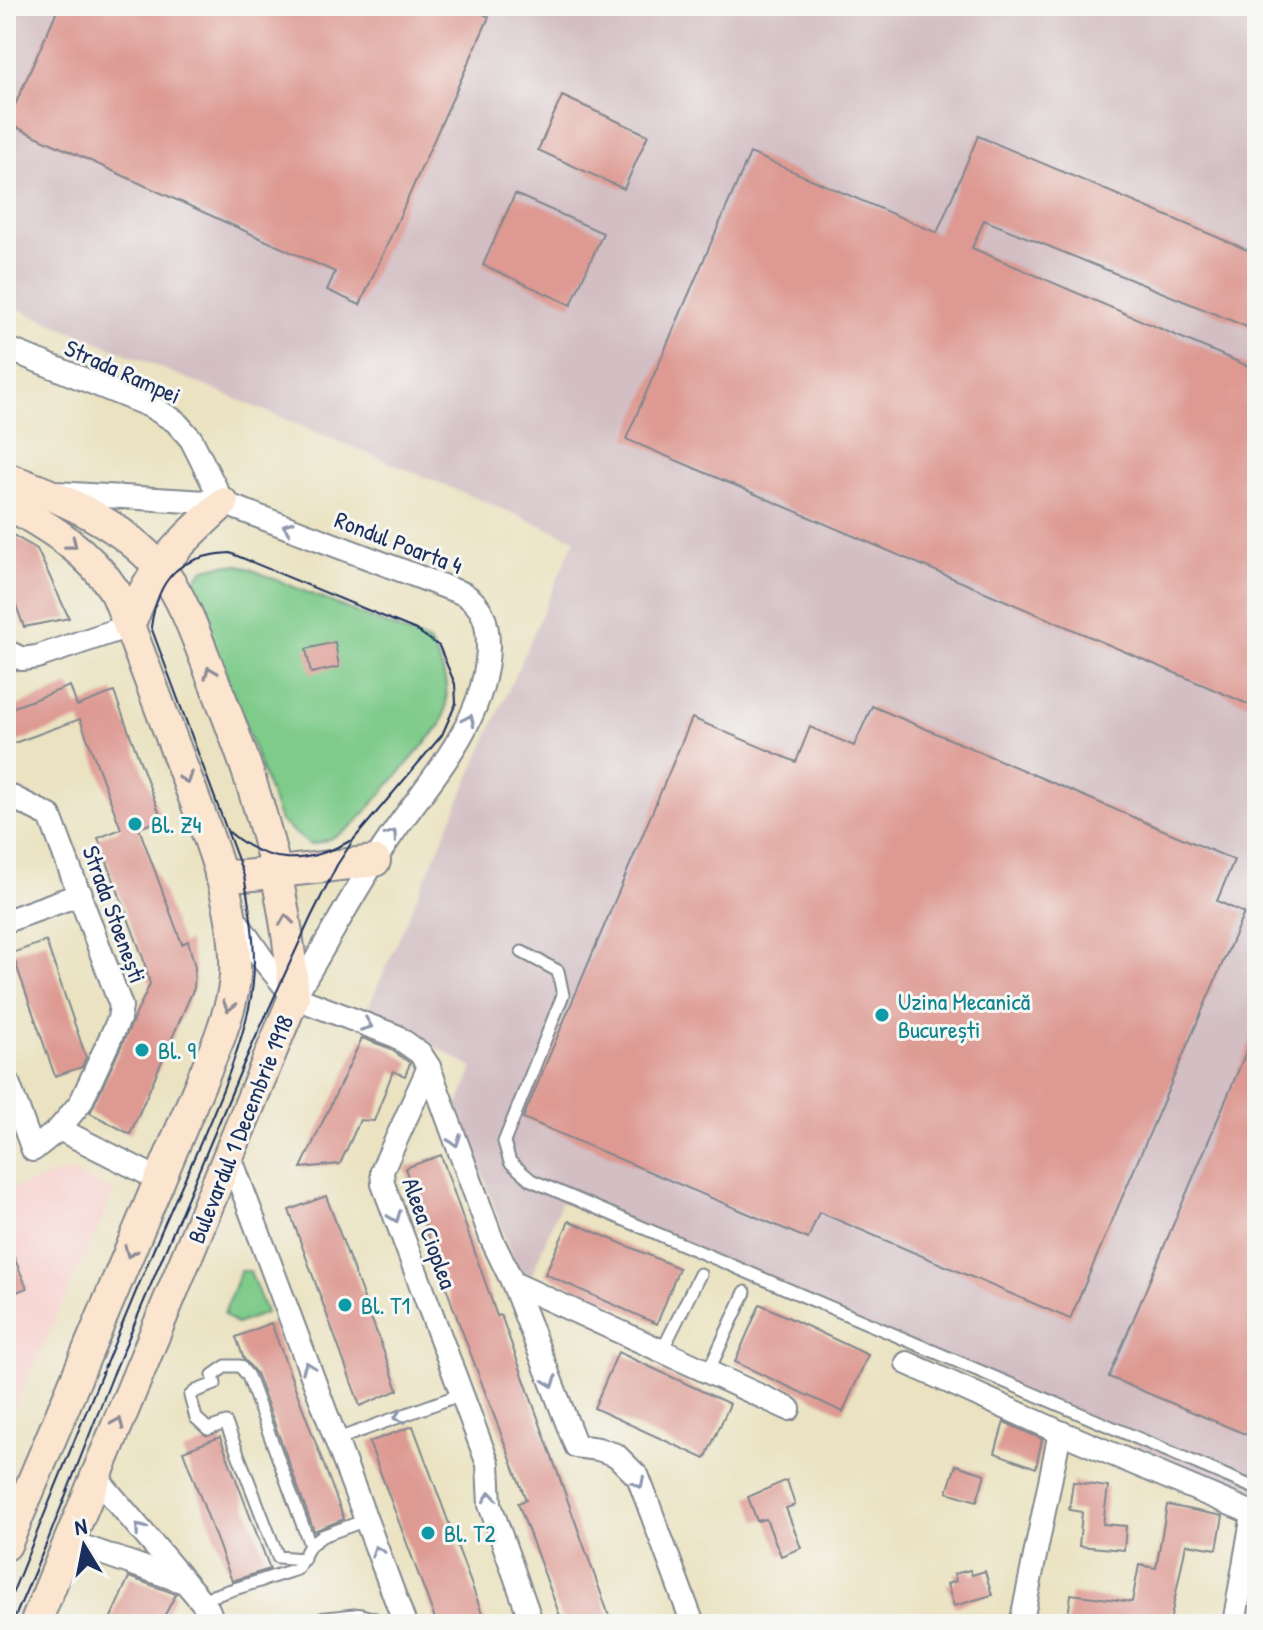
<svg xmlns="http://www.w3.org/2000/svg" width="1263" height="1630" font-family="'Patrick Hand',sans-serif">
	<rect width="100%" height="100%" fill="#f6f6f2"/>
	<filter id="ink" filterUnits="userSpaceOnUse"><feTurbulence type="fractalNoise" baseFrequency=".0125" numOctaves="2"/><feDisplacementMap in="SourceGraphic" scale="16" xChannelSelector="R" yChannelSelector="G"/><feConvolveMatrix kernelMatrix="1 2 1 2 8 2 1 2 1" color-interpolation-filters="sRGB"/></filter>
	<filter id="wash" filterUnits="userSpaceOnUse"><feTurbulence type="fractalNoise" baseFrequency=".006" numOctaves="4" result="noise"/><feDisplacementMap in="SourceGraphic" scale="32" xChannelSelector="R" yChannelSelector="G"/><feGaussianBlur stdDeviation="1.8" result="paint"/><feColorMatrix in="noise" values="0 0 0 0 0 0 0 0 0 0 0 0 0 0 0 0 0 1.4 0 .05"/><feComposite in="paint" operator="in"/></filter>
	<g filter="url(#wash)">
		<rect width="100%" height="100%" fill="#eae2c0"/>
		<polygon fill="#f7d0cd" points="66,1171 115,1191 6,1425 6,1191"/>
		<polygon fill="#d2bec3" points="6,6 1257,6 1257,1496 561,1202 530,1279 518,1273 458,1105 473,1068 368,1008 575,539 6,304"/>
		<g fill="#7ecb8a" stroke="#4c7d74" stroke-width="2">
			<path d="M222,565h18l189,77c17,28 23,52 12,83l-85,98c-14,12 -28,18 -46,22l-30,-24 -43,-118 -47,-108 1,-12 14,-14z"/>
			<polygon points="240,1271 250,1271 266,1313 236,1324 224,1314"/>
		</g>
		<g id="blocks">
			<g fill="#dd9992">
				<polygon points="59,6 469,6 489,17 360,305 327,290 335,272 7,123"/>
				<polygon points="562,96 648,135 624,189 538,150"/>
				<polygon points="978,136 1257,254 1257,331 984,220 972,248 1257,370 1257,708 626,439 750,153 937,233"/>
				<polygon points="515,194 603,233 571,305 483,265"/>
				<polygon points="6,531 37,549 69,618 24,627 6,578"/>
				<polygon points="335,642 339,667 311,673 306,649"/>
				<polygon points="70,686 77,706 114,692 162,820 139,828 182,944 188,941 195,967 194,988 130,1134 90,1113 150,984 143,958 98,838 121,829 80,719 6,746 6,710"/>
				<polygon points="872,706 1234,860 1217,901 1244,913 1070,1319 819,1212 808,1239 523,1118 692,718 796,762 810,727 854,746"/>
				<polygon points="46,941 86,1057 82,1067 55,1076 12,953"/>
				<polygon points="1257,1026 1257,1439 1109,1377"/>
				<polygon points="362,1038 389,1048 410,1063 405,1076 393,1071 374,1121 360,1120 340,1164 301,1168"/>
				<polygon points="441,1155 497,1316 501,1315 612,1624 563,1624 518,1503 526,1500 453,1307 405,1168"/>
				<polygon points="326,1196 398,1390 360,1406 289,1210"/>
				<polygon points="569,1221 679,1268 657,1324 545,1274"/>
				<polygon points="6,1238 27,1288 6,1296"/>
				<polygon points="760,1304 868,1355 843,1412 735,1362"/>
				<polygon points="271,1323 344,1519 314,1531 256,1373 244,1359 236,1337"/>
				<polygon points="618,1352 730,1404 705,1459 594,1408"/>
				<polygon points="1004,1422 1042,1439 1036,1468 995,1453"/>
				<polygon points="413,1426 486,1624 437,1624 369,1442"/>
				<polygon points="220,1437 270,1569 232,1581 183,1451"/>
				<polygon points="956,1465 985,1474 977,1501 947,1492"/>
				<polygon points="787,1480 795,1505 786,1508 801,1548 781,1556 766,1519 757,1521 748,1497"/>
				<polygon points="1073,1482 1108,1487 1103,1524 1126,1526 1124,1550 1079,1546 1082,1512 1069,1510"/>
				<polygon points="1167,1505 1223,1516 1217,1549 1186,1544 1170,1622 1067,1624 1071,1594 1132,1602 1139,1565 1156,1568"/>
				<polygon points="970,1570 972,1575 985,1571 992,1595 954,1606 947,1584 956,1581 954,1574"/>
				<polygon points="129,1577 176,1594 160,1624 108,1624"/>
			</g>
		</g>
	</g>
	<g filter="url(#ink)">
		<use href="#blocks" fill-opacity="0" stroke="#82888f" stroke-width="2"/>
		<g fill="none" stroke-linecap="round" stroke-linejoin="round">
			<g stroke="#82888f" stroke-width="15">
				<g id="service">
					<polyline points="522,952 558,971 563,995 504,1142 510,1162 531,1180 1257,1489"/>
					<polyline points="662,1351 700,1274"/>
					<polyline points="708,1372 745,1292"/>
					<polyline points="335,1440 462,1394"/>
					<polyline points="304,1559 278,1557 226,1423 208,1429 196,1418 190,1396 196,1391 215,1384 213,1375 226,1366 240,1366 248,1376 310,1545"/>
					<polyline points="200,1600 297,1569 310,1545 322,1536 366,1520"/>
				</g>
			</g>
			<g stroke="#82888f" stroke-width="26">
				<g id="minor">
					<polyline points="6,348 150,406 175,421 191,439 223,503"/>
					<path d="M56,493l167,10 241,91c20,13 24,29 24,53 -2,77 -59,132 -99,192 -35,51 -63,106 -95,158"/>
					<polyline points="6,651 22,659 37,657 129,626"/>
					<polyline points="6,794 50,816 121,1006 119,1019 81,1102 59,1129 33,1150 6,1077"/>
					<polyline points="233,916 264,961 294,997 396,1036 420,1053 429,1067 492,1240 513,1283 576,1446 598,1449 616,1455 638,1477 693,1624"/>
					<polyline points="6,921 81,894"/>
					<polyline points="429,1067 382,1171 383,1184 488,1464 490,1505 532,1624"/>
					<polyline points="59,1129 160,1180"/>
					<polyline points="229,1154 405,1624"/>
					<polyline points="513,1283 789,1409"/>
					<polyline points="907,1363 1060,1432 1257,1515"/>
					<polyline points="96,1477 208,1609 214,1624"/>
					<polyline points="70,1542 182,1581"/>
					<polyline points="324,1624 359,1620 373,1624"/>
					<polyline points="1023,1624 1022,1620 1060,1432"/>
					<polyline points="1234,1624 1253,1514"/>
				</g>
			</g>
			<g stroke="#82888f" stroke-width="34">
				<g id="secondary">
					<path d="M6,478c55,19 117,46 155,92 21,25 36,68 48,99 46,113 76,206 85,328l-259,627"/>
					<path d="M6,503c43,24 82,47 110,90 22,54 42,110 63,165 25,68 59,142 56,217 -1,22 -9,44 -16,64l-213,506"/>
					<path d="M129,626c6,-13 11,-28 18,-40 20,-32 49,-58 76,-83"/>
					<polyline points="220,875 244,876 375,861"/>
				</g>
			</g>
			<use href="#service" stroke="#fff" stroke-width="11"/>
			<use href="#minor" stroke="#fff" stroke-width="22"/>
			<use href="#secondary" stroke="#fce5cf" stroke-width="30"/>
			<g stroke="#1b2f5e" stroke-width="2">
				<path d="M229,832c40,34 76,33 121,9"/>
				<path d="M6,1609c50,-124 100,-247 152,-370 31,-73 73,-154 91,-231 10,-43 3,-89 -5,-132l-93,-249c7,-50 28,-71 79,-74l186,77 23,16 16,38 1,19 -14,32 -88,104 -17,26 -26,52 -67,146 -131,312 -65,165 -36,84"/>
			</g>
		</g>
		<defs><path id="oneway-chevron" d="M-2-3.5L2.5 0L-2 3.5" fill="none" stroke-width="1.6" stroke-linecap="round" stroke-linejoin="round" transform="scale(2)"/></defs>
		<g stroke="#8d97ae">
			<use href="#oneway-chevron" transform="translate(288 527) rotate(-160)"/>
			<use href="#oneway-chevron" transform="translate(469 720) rotate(-65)"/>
			<use href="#oneway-chevron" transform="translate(392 835) rotate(-55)"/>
			<use href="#oneway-chevron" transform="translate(367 1025) rotate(21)"/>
			<use href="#oneway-chevron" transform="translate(455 1141) rotate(70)"/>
			<use href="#oneway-chevron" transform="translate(395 1217) rotate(69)"/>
			<use href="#oneway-chevron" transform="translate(308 1367) rotate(-110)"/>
			<use href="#oneway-chevron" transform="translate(551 1382) rotate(69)"/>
			<use href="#oneway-chevron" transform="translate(399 1417) rotate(160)"/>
			<use href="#oneway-chevron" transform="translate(639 1483) rotate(63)"/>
			<use href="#oneway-chevron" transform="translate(490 1497) rotate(-96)"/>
			<use href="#oneway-chevron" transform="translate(140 1529) rotate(-130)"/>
			<use href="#oneway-chevron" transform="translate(377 1551) rotate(-111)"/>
		</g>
		<g stroke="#8c8a96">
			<use href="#oneway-chevron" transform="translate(72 544) rotate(38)"/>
			<use href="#oneway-chevron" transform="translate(210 672) rotate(-112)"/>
			<use href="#oneway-chevron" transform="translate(186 778) rotate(69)"/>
			<use href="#oneway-chevron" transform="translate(286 920) rotate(-98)"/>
			<use href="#oneway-chevron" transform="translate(229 1006) rotate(104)"/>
			<use href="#oneway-chevron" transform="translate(130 1252) rotate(113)"/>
			<use href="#oneway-chevron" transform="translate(118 1423) rotate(-67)"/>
		</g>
	</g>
	<g fill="#0f9aa8" stroke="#f6f6f2" stroke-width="3">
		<circle cx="135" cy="824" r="8"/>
		<circle cx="882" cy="1015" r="8"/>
		<circle cx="142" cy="1050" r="8"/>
		<circle cx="345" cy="1305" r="8"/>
		<circle cx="428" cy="1533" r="8"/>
	</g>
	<g text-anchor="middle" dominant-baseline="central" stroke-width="6" stroke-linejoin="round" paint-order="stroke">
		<g font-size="24" fill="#1b2f5e" stroke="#f6f6f2">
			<text transform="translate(123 371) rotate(24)">Strada Rampei</text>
			<text transform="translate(399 542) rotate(21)">Rondul Poarta 4</text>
			<text transform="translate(115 914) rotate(70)">Strada Stoenești</text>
			<text transform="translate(240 1129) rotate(-68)">Bulevardul 1 Decembrie 1918</text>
			<text transform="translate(430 1233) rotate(70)">Aleea Cioplea</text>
		</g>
		<g font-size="24" fill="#0d838f" stroke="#f6f6f2" text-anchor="start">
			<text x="151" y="824">Bl. Z4</text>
			<text x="898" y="1001">Uzina Mecanică<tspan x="898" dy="28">București</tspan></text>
			<text x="158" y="1050">Bl. 9</text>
			<text x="361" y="1305">Bl. T1</text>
			<text x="444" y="1533">Bl. T2</text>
		</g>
	</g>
	<rect width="1263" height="1630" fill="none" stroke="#f6f6f2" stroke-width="32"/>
	<g transform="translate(84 1546) rotate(350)" stroke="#f6f6f2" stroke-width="6" paint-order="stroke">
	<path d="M0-6L14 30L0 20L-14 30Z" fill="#1b2f5e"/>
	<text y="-12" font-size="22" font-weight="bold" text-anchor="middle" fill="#1b2f5e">N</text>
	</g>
</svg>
